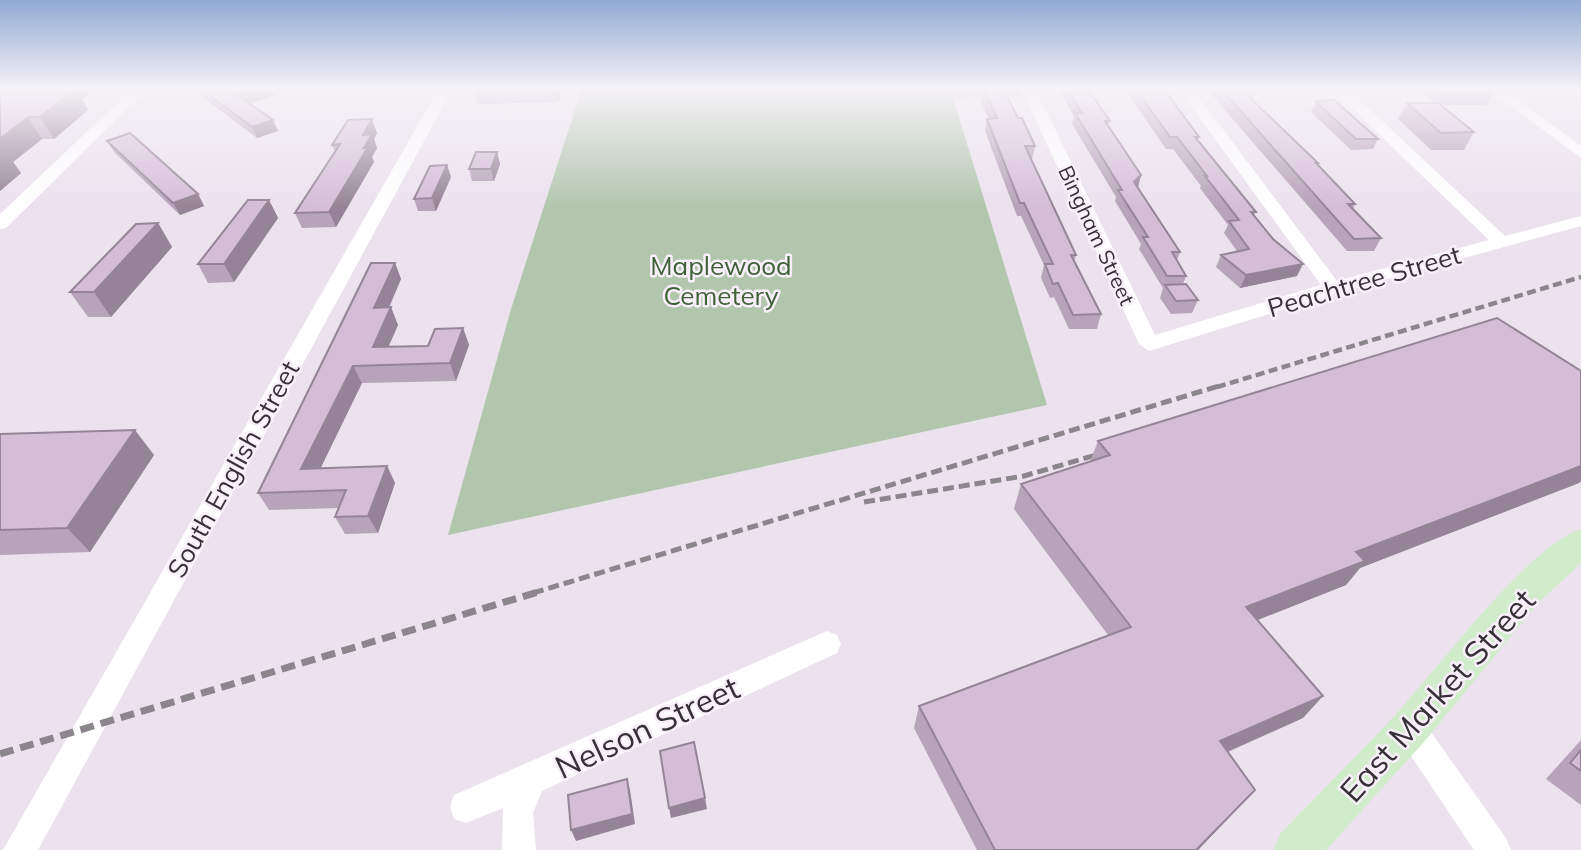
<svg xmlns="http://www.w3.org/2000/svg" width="1581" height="850" font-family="Mulish,sans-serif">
	<rect width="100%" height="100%" fill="#ebe2ed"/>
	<polygon fill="#b1c6ad" points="582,88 1018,88 1022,96 953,98 1047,405 448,535 511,309"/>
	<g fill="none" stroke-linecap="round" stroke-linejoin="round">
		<g fill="#fff" fill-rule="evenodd">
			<polygon points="133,88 148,88 6,228 0,229 0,214"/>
			<polygon points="439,88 453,88 38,850 3,850"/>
			<polygon points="1021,88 1035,88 1155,335 1321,285 1178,88 1192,88 1337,281 1489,240 1331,88 1347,88 1505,236 1581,216 1581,226 1340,292 1149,351 1139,344"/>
			<polygon points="1487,88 1503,88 1581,146 1581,158"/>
			<polygon points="827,631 837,635 841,644 837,653 542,791 533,813 536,850 502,850 503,808 466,823 454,819 450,807 454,795"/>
			<polygon points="1410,713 1421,718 1506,838 1511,850 1474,850 1399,738 1395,728 1399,718"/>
		</g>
		<path fill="#d0eccb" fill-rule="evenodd" d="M1581,529v34l-43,40 -114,139 -98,108h-52l6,-16c39,-40 78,-79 116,-120 42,-45 131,-167 185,-185z"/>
		<polyline stroke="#8b858c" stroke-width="4.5" stroke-dasharray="9 4.5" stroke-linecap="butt" points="1217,387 1581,277"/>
		<g stroke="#8b858c" stroke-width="5" stroke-dasharray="11 5" stroke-linecap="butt">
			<polyline points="864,502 1024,476 1110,451"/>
			<polyline points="533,593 1222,385"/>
		</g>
		<polyline stroke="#8b858c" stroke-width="7" stroke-dasharray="14 7" stroke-linecap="butt" points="0,754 538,592"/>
	</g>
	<g fill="#b7a3ba">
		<polygon points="0,88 82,99 88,110 54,139 42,139 13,162 21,173 0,191"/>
		<polygon points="190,88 297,88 249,104 273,120 278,131 257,138"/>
		<polygon points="473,88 563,88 558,102 477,104"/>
		<polygon points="982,88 1018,118 1035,146 1032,159 1031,159 1076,255 1074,262 1101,314 1097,329 1069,329 1054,297 1050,298 1041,278 1044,265 1021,216 1017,216 985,131 987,119 989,119 980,100"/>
		<polygon points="1058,88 1087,88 1110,121 1108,126 1141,175 1138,187 1180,252 1177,260 1186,276 1183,284 1198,300 1192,313 1171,314 1160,298 1163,288 1139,249 1141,244 1115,201 1116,197 1072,124 1074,116"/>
		<polygon points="1124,88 1163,88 1199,137 1198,140 1256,212 1254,215 1297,276 1240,288 1216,267 1221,255 1237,251 1224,233 1228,225 1200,188 1201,186 1173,149 1166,149"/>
		<polygon points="1213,88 1254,88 1257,91 1253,101 1318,163 1318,165 1355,204 1353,209 1381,238 1374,251 1347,251 1211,94"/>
		<polygon points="1419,88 1486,88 1494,94 1487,105 1442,105 1474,132 1464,150 1431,150 1398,119 1407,103 1435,103 1419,89"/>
		<polygon points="1316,102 1378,139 1373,149 1351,150 1311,112"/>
		<polygon points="377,133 374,139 377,148 372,157 374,162 336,227 302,228 295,213 335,152 332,145"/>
		<polygon points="107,141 198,194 204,206 180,215 114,152"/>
		<polygon points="497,152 500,164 494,181 472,181 469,169"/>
		<polygon points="451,177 436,211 418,211 414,199"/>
		<polygon points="269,200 278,218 234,282 208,283 198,264"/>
		<polygon points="158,223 172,247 111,317 88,317 70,292"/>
		<polygon points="395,263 401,279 389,308 398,325 388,347 428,346 463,328 469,345 456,381 362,383 320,468 387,466 395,483 378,533 345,534 335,517 339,508 269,510 258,493"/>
		<polygon points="1581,371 1581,481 1579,483 1360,568 1346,585 1257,620 1303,718 1228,752 1255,790 1198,850 977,850 914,728 919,706 1108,635 1014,509 1021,484 1090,462 1098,441"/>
		<polygon points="0,434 154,455 90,552 0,555"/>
		<polygon points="1581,740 1581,805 1546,779"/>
	</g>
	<g fill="#958497">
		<polygon points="56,88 95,88 82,99 88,110 54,139 40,117"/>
		<polygon points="258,88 297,88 242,106 237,95"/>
		<polygon points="555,88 563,88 558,102"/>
		<polygon points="28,117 42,139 13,162 21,173 0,191 0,139"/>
		<polygon points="372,119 377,133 374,139 377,148 372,157 374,162 336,227 329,212 364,148 363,135"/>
		<polygon points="273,120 278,131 257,138 252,127"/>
		<polygon points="497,152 500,164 494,181 491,169"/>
		<polygon points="447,165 451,177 436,211 432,198"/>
		<polygon points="1141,175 1138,187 1134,182"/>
		<polygon points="198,194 204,206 180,215 173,203"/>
		<polygon points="269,200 278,218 234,282 224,264"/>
		<polygon points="158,223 172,247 111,317 94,292"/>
		<polygon points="395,263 401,279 381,325 374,308"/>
		<polygon points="1303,264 1297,276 1240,288 1246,275"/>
		<polygon points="391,307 398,325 381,364 373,347"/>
		<polygon points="463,328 469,345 456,381 450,363"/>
		<polygon points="353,366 362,383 312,486 301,469"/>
		<polygon points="135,430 154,455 90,552 67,528"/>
		<polygon points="387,466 395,483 378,533 368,516"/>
		<polygon points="1581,466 1581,481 1579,483 1360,568 1346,585 1230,631 1246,607 1356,552"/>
		<polygon points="1323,696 1303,718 1204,762 1220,741"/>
		<polygon points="627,779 630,790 635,824 576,841 571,830"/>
		<polygon points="1255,790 1198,850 1196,850"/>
		<polygon points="705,798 707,809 671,818 669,808"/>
	</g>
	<g fill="#d5bdd8" stroke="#958497" stroke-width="2">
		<polygon points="0,88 56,88 55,89 76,89 40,117 28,117 0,139"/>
		<polygon points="200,88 258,88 237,95 273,120 252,127"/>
		<polygon points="983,88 1003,88 1018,118 1022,118 1035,146 1025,146 1076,255 1071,255 1101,314 1073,315 1058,283 1053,284 1045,264 1053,264 1024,203 1020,203 987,119 997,118"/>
		<polygon points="1066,88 1087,88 1110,121 1105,121 1141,175 1134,182 1180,252 1172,252 1186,276 1167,276 1143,237 1148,237 1118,190 1122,190 1075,113 1082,113"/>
		<polygon points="1135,88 1163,88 1199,137 1195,137 1256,212 1251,212 1273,239 1303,264 1246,275 1221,255 1249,249 1229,221 1239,220 1205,176 1207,176 1177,137 1170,137"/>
		<polygon points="1220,88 1254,88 1257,91 1243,91 1318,163 1316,163 1355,204 1348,204 1381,238 1354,239"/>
		<polygon points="1437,88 1486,88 1494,94 1444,94"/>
		<polygon points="1333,99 1378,139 1356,139 1316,102"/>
		<polygon points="1407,103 1438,103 1474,132 1441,133"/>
		<polygon points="372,119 363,135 372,134 364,148 368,147 329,212 295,213 340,144 332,145 348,120"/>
		<polygon points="130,133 198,194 173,203 107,141"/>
		<polygon points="476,152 497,152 491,169 469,169"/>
		<polygon points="447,165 432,198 414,199 430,166"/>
		<polygon points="248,200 269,200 224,264 198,264"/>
		<polygon points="158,223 94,292 70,292 136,224"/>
		<polygon points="371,263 395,263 374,308 391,307 373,347 428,346 435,329 463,328 450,363 353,366 301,469 387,466 368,516 335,517 346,490 258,493"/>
		<polygon points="1186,284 1198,300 1176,301 1165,285"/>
		<polygon points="1497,318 1581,371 1581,466 1356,552 1365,561 1246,607 1323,696 1220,741 1255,790 1196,850 995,850 919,706 1131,627 1021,484 1110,455 1098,441"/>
		<polygon points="135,430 67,528 0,530 0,434"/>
		<polygon points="694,742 705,798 669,808 660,751"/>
		<polygon points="1581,750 1581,771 1570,763"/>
		<polygon points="627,779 632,814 571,830 568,795"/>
	</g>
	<linearGradient id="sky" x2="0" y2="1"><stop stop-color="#92aad4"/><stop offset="0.43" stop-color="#f6f2f7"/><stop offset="1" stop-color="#f6f2f7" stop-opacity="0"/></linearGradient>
	<rect width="1581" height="207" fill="url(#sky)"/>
	<g text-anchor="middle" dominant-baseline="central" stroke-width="5" stroke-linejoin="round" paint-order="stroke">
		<g font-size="21" fill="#353236" stroke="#f9effa">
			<text transform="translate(1097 235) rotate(65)">Bingham Street</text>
		</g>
		<g font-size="26" fill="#3f6138" stroke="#f9effa">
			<text x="721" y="265">Maplewood<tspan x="721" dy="30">Cemetery</tspan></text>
		</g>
		<g font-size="26" fill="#353236" stroke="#f9effa">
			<text transform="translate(1364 281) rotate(-16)">Peachtree Street</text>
			<text transform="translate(233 469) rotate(-61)">South English Street</text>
		</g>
		<g font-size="32" fill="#353236" stroke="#f9effa">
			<text transform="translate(1437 695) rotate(-48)">East Market Street</text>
			<text transform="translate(647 727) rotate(-25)">Nelson Street</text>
		</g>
	</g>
</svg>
